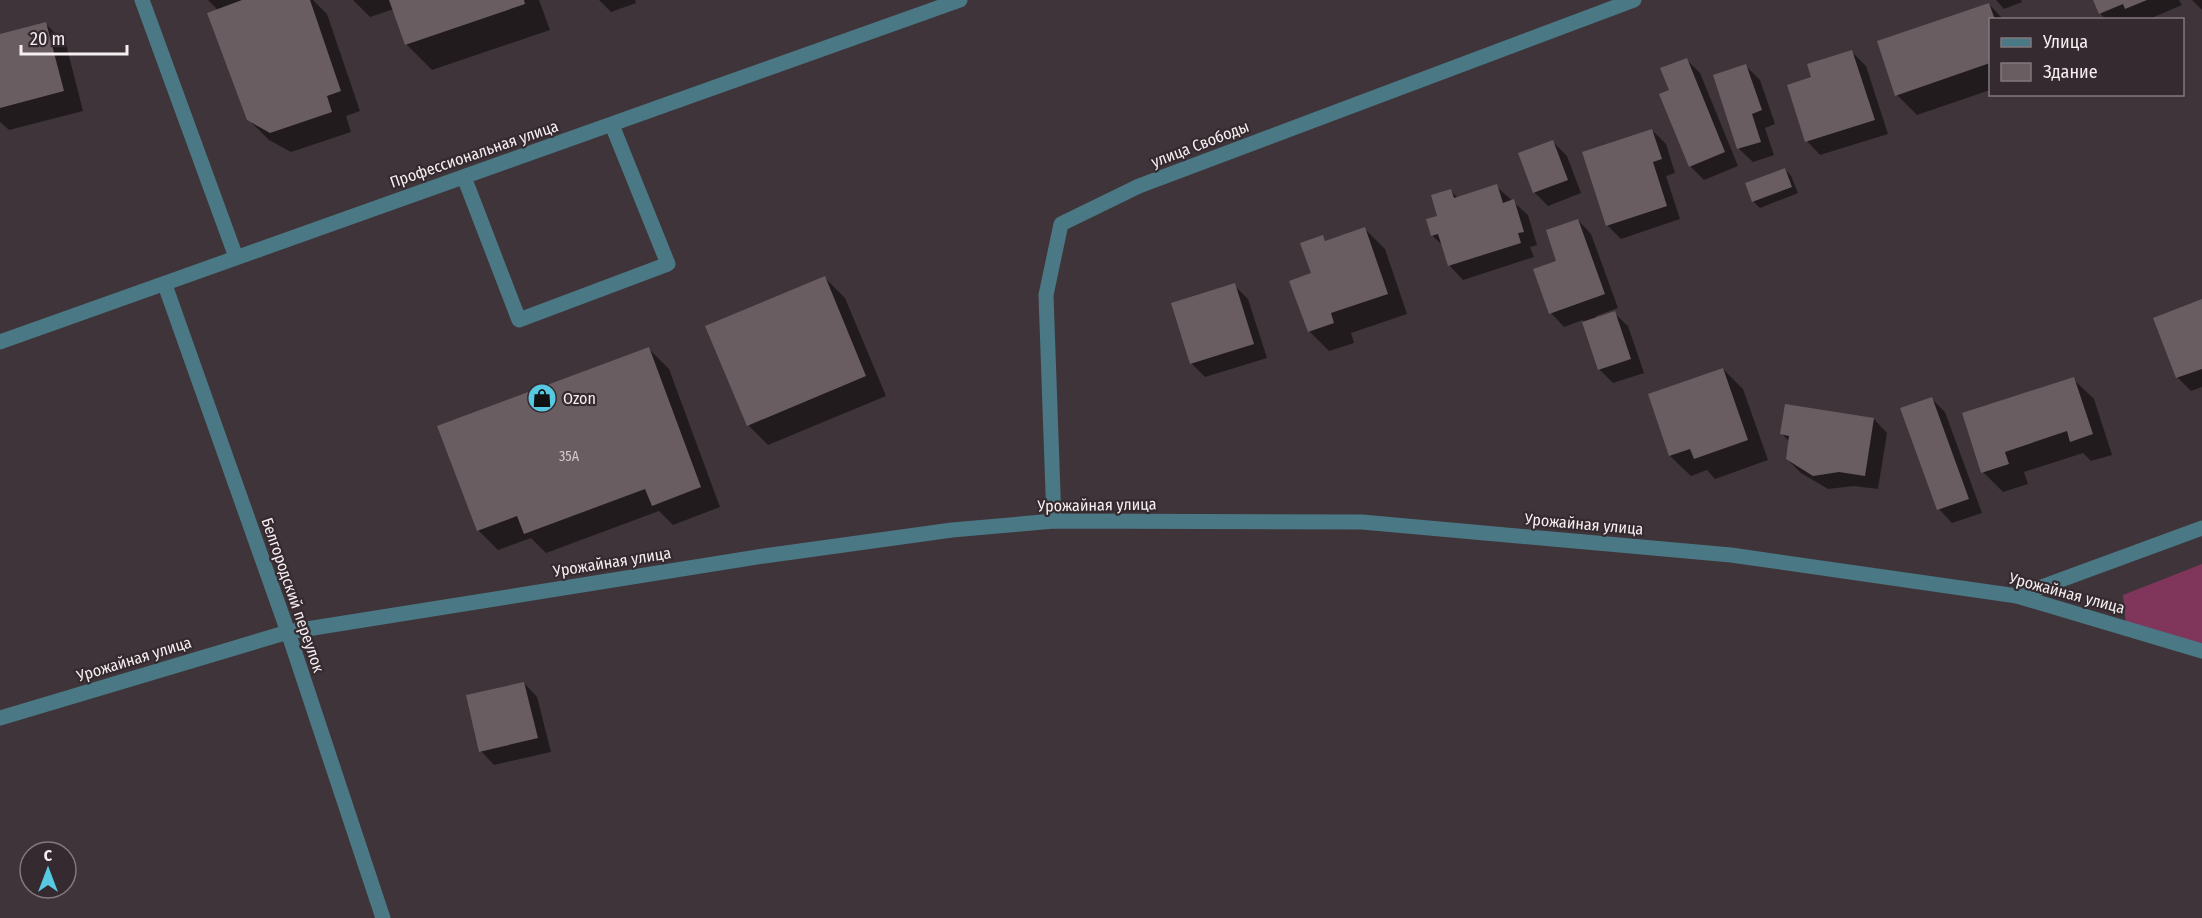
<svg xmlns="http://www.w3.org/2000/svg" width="2202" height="918" font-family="'Fira Sans Condensed',sans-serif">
	<rect width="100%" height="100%" fill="#3f3439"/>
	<polygon fill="#80365b" points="2202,564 2202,649 2126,625 2123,595"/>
	<g fill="#0007">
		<polygon points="208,0 313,0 327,14 360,111 346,116 351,132 291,152 269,140 248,119 218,10"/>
		<polygon points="353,0 539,0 550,30 432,70 406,44 394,9 370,17"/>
		<polygon points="599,0 635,0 636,3 611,12"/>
		<polygon points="1996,0 2021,0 2022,2 2004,9"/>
		<polygon points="2095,0 2179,0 2182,5 2147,20 2106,20 2100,13"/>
		<polygon points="2192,0 2202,0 2202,10"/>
		<polygon points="1989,4 2004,20 1990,20 1990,90 1917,115 1897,95"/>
		<polygon points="46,24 66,44 83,111 9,130 0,122 0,35"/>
		<polygon points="1852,52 1866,66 1888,134 1820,155 1807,141 1813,78"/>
		<polygon points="1686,59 1700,73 1738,166 1704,180 1690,166"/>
		<polygon points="1746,66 1760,80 1775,124 1765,128 1774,155 1753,162 1739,149 1715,76"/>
		<polygon points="1652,130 1666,144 1675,173 1666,176 1680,219 1621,239 1607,225"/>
		<polygon points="1553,142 1567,156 1581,193 1548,206 1534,192"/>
		<polygon points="1785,169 1791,176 1798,193 1760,208 1753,201"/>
		<polygon points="1496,186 1528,215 1537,245 1530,247 1534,257 1463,280 1450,266 1443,246 1432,235 1451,191 1458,198"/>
		<polygon points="1578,220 1591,234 1618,308 1596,316 1597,319 1614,313 1628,326 1644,373 1613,383 1599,369 1583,320 1564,327 1551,313 1558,262"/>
		<polygon points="1365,229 1385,249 1407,314 1351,333 1354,343 1329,351 1309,331 1313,274 1322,237 1327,242"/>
		<polygon points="825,278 845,298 886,396 768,445 748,425"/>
		<polygon points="1234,285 1248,299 1267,358 1205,377 1191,363"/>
		<polygon points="2202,301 2202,387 2191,391 2177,377"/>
		<polygon points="649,349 669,369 720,507 673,525 659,511 546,553 531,538 498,550 478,530"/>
		<polygon points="1723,369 1743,389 1768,460 1715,479 1707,470 1691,476 1670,456 1650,395"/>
		<polygon points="2073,379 2094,399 2112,455 2091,461 2083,453 2024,472 2028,484 2003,492 1983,472"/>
		<polygon points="1931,398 1945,412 1982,513 1952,523 1939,509"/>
		<polygon points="1874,419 1887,433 1878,489 1854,486 1828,489 1801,473 1787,459 1790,442 1782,434"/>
		<polygon points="524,683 537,697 551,752 494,765 481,751"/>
	</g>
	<g fill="#695d62">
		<polygon points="242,0 310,0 341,91 327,96 332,112 270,133 247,120 207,13"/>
		<polygon points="389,0 524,0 525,4 405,45"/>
		<polygon points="2093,0 2147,0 2125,9 2123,4 2099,14"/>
		<polygon points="1989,3 1995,20 1990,20 1990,63 1895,96 1877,41"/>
		<polygon points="46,22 64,91 0,108 0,34"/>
		<polygon points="1852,50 1875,120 1805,142 1787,85 1811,77 1807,64"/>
		<polygon points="1687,58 1725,152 1689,167 1659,94 1669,90 1660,68"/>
		<polygon points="1746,64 1762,110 1752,114 1761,142 1737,149 1713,75"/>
		<polygon points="1652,129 1662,159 1653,162 1667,206 1606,226 1582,152"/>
		<polygon points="1553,140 1568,180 1533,193 1518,153"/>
		<polygon points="1785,168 1792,187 1752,202 1745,183"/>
		<polygon points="1497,184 1503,203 1514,199 1524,232 1518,233 1521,243 1448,266 1438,234 1431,236 1426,219 1437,216 1431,195 1451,189 1454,198"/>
		<polygon points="1578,219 1605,294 1549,314 1533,269 1556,261 1546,230"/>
		<polygon points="1365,227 1388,294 1331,313 1334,323 1308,332 1289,281 1311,273 1300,243 1323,235 1325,241"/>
		<polygon points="825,276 866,376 747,426 705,326"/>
		<polygon points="1235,283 1254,344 1190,364 1171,303"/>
		<polygon points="2202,299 2202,369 2176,378 2153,318"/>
		<polygon points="1615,311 1631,359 1598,370 1582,322"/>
		<polygon points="649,347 701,487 652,506 645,489 524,534 517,516 477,531 437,426"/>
		<polygon points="1723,368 1748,440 1694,459 1690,449 1669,456 1648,394"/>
		<polygon points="2074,377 2093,434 2070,442 2067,431 2005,452 2009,464 1981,473 1962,413"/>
		<polygon points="1932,397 1969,499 1937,510 1900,408"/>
		<polygon points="1785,404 1874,418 1865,476 1839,472 1813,476 1786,459 1789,436 1780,434"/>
		<polygon points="524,682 538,738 479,752 466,695"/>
	</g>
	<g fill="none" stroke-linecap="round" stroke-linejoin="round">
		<g stroke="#4a7884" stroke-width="15">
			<polyline points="142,0 236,257"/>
			<polyline points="464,177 519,320 668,264 612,125"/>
			<polyline points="165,285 288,632 383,918"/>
			<polyline points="0,342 960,0"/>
			<polyline points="1054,521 1046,295 1061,224 1139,186 1634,0"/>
			<polyline points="2017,596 2202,528"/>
			<polyline points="0,718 288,632 764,556 952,530 1054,521 1362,522 1731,555 2017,596 2202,651"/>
		</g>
	</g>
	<defs>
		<g id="shop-disc" transform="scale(1.5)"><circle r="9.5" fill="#57c9e2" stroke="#352a2f"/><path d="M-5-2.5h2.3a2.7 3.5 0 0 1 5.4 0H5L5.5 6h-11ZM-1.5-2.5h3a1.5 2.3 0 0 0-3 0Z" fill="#111"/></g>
	</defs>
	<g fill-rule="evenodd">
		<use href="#shop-disc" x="542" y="398"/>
	</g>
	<g text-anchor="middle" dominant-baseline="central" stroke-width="4.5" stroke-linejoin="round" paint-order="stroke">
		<g font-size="14" fill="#d3cacd">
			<text x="569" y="456">35А</text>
		</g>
		<g font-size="16" fill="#f6eff1" stroke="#352a2f">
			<text transform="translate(1200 144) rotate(-21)">улица Свободы</text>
			<text transform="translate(474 154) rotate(-19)">Профессиональная улица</text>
			<text transform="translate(1097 505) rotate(-1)">Урожайная улица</text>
			<text transform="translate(1584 524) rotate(5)">Урожайная улица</text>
			<text transform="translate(612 562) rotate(-9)">Урожайная улица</text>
			<text transform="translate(2067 593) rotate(15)">Урожайная улица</text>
			<text transform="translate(293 595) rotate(71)">Белгородский переулок</text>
			<text transform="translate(134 659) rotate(-17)">Урожайная улица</text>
		</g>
		<g font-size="16" fill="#f6eff1" stroke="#352a2f" text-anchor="start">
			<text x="563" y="398">Ozon</text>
		</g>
	</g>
	<rect x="1989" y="18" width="195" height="78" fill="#352a2f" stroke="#82797d" stroke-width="1.5"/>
	<rect x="2001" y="38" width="30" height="9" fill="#4a7884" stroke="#82797d" stroke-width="1.5"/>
	<text x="2043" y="48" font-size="18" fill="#f6eff1">Улица</text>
	<rect x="2001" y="63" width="30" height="18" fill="#695d62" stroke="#82797d" stroke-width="1.5"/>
	<text x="2043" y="78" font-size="18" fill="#f6eff1">Здание</text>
	<g transform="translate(48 870)"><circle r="28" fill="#352a2f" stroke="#82797d" stroke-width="1.5"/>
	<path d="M0-4.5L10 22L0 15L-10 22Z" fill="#57c9e2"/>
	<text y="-9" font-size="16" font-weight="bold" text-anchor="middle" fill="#f6eff1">С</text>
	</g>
	<path d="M21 45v9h106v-9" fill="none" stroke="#f6eff1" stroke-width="3"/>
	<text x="30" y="45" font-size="18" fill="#f6eff1" stroke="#352a2f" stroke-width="4.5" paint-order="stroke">20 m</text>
</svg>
